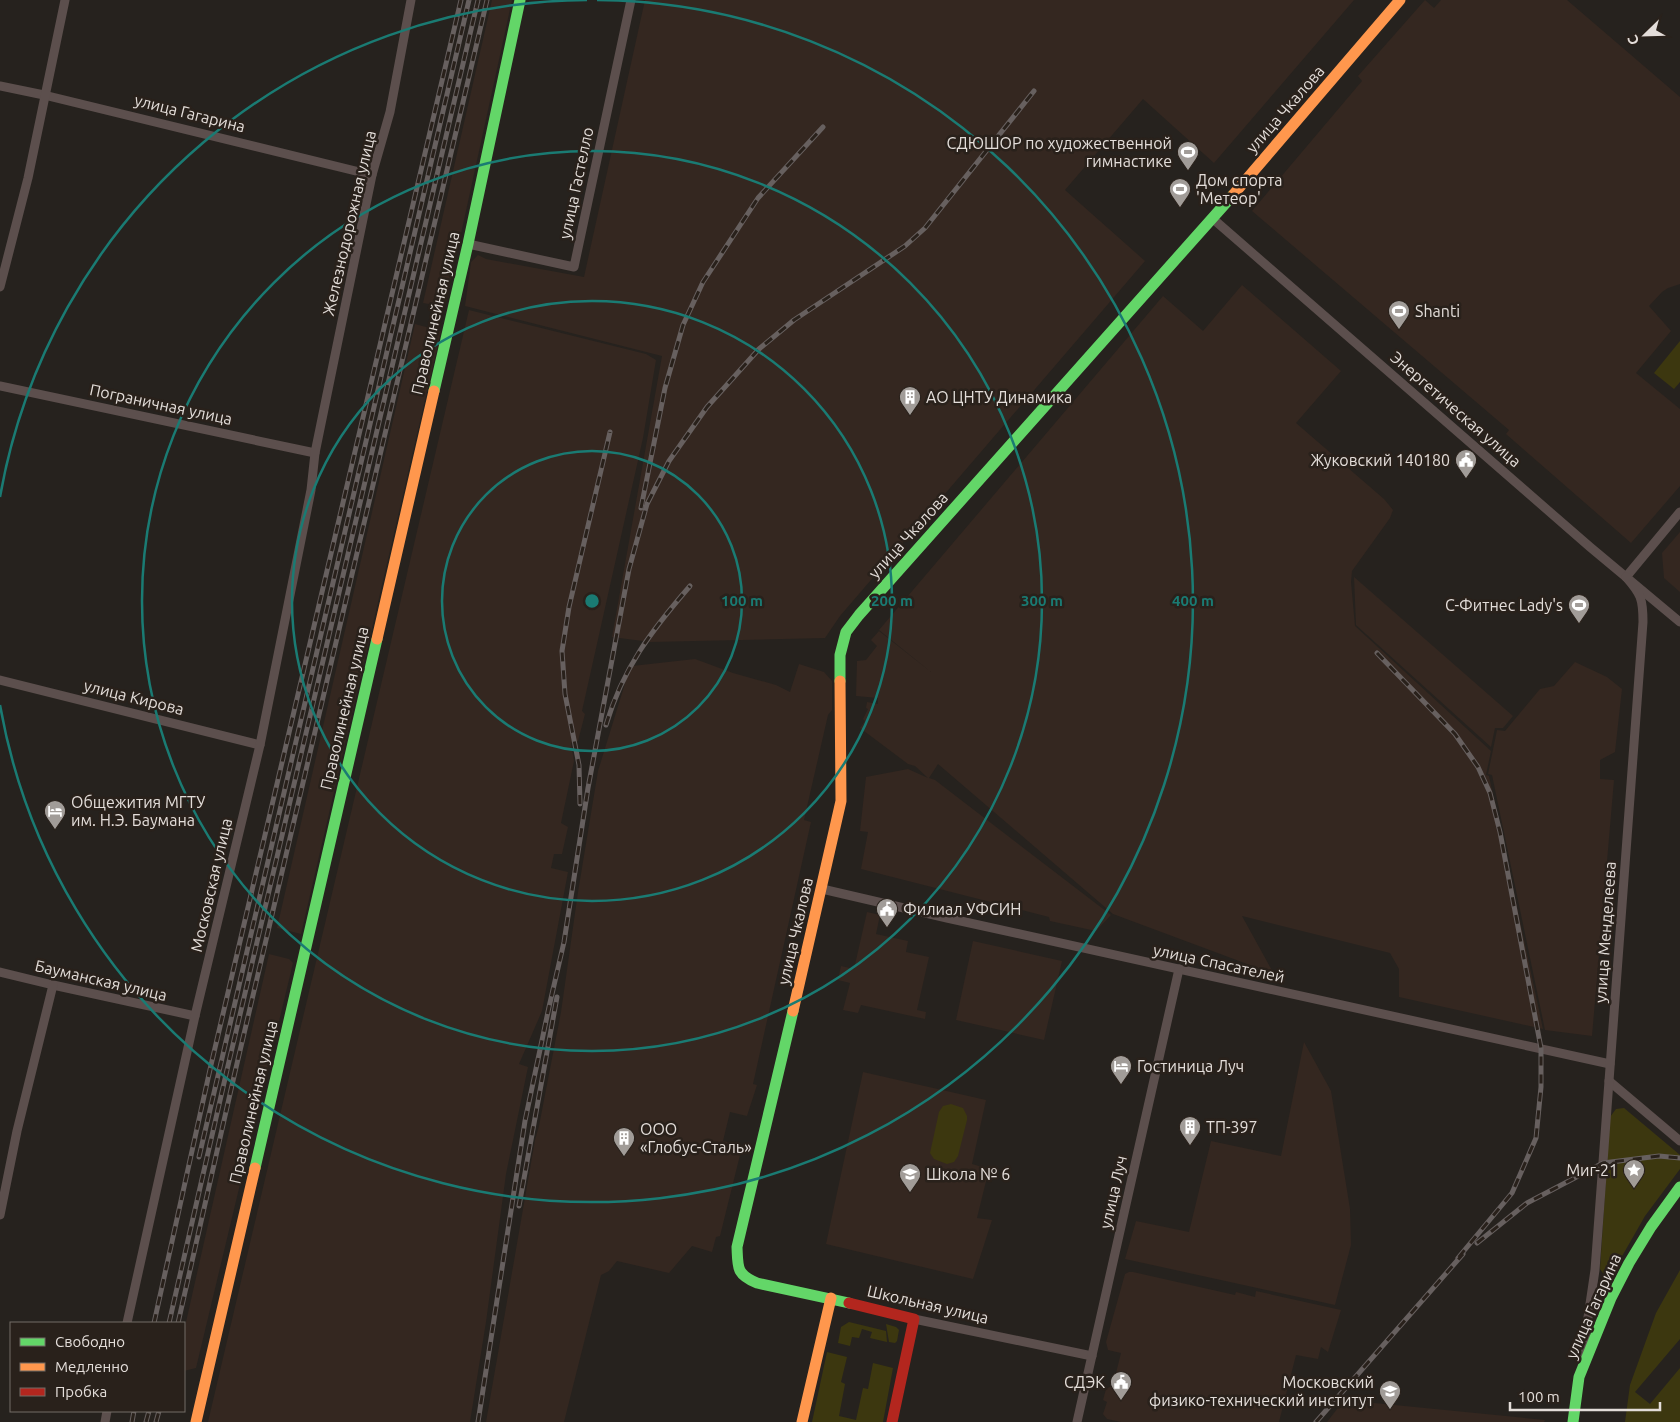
<svg xmlns="http://www.w3.org/2000/svg" width="1680" height="1422" font-family="Ubuntu,sans-serif">
	<rect width="100%" height="100%" fill="#26221e"/>
	<g fill="#342720">
		<polygon points="492,0 512,0 445,307 423,303"/>
		<polygon points="645,0 1354,0 1214,163 1143,99 1065,190 1145,261 840,616 825,638 650,642 612,637 662,356 465,306 471,262 478,255 486,259 584,277"/>
		<polygon points="1425,0 1434,8 1441,0 1567,0 1680,97 1680,284 1668,288 1662,292 1649,306 1671,331 1636,373 1680,409 1680,486 1631,543 1506,434 1509,430 1252,211 1362,81 1358,76"/>
		<polygon points="1242,285 1341,371 1296,423 1384,499 1393,510 1390,518 1352,571 1351,582 1355,626 1491,751 1486,775 1489,776 1543,1029 1399,997 1399,969 1390,953 1242,916 1274,974 1113,914 938,764 929,778 935,780 1111,915 1096,931 1050,921 1049,917 861,869 868,832 860,831 866,777 908,769 928,778 915,766 908,764 860,728 865,721 863,719 868,709 866,708 867,702 878,704 878,698 856,696 857,661 866,660 877,646 871,640 879,631 931,672 879,630 1163,296 1203,331"/>
		<polygon points="469,310 646,354 656,360 643,438 582,711 585,714 578,741 571,743 574,761 561,823 568,827 562,854 554,854 551,868 568,872 542,1011 519,1064 528,1067 506,1174 486,1322 470,1422 208,1422"/>
		<polygon points="415,324 441,331 301,934 277,928"/>
		<polygon points="1680,532 1680,592 1664,578 1662,553"/>
		<polygon points="1354,577 1513,716 1503,728 1495,728 1491,747 1356,625"/>
		<polygon points="695,659 733,673 776,685 790,692 799,664 824,672 832,681 832,710 828,715 804,820 811,822 753,1084 757,1085 747,1116 730,1112 723,1141 740,1145 741,1151 720,1236 716,1237 712,1252 692,1246 669,1273 617,1261 609,1271 601,1275 564,1422 486,1422 535,1140 539,1126 561,1012 578,892 598,771 627,677 632,666"/>
		<polygon points="1575,662 1607,677 1622,689 1615,752 1600,760 1600,779 1614,780 1592,1036 1545,1030 1492,775 1488,774 1497,730 1505,731 1540,689 1554,686"/>
		<polygon points="867,912 880,915 876,934 908,941 906,952 929,957 917,1010 926,1012 925,1019 861,1005 858,1013 843,1010 850,983 838,980 841,966 854,969"/>
		<polygon points="973,941 1062,961 1044,1040 956,1020"/>
		<polygon points="269,954 289,959 293,963 196,1368 184,1371 184,1331"/>
		<polygon points="1304,1042 1331,1091 1350,1209 1351,1245 1335,1305 1125,1259 1136,1221 1189,1232 1211,1141 1281,1156"/>
		<polygon points="863,1072 986,1100 972,1164 989,1169 977,1218 992,1220 973,1279 826,1244"/>
		<polygon points="1129,1272 1133,1272 1235,1295 1236,1292 1255,1297 1256,1291 1341,1310 1328,1352 1321,1347 1318,1359 1296,1355 1279,1422 1121,1422 1107,1419 1103,1414 1107,1402 1103,1400 1106,1389 1113,1385 1121,1353 1108,1350 1106,1342 1125,1274"/>
		<polygon points="1344,1400 1545,1420 1544,1422 1327,1422"/>
	</g>
	<g fill="#3c370f">
		<polygon points="1680,341 1680,382 1674,389 1654,373"/>
		<polygon points="951,1104 963,1108 967,1116 967,1120 958,1156 954,1162 947,1164 934,1159 930,1153 939,1112 943,1106"/>
		<polygon points="1624,1108 1680,1155 1680,1169 1645,1216 1613,1272 1605,1276 1600,1269 1610,1117 1616,1109"/>
		<polygon points="1680,1270 1680,1339 1635,1392 1650,1404 1680,1368 1680,1422 1625,1422 1630,1385 1656,1313"/>
		<polygon points="849,1322 886,1331 887,1342 870,1338 872,1332 862,1329 859,1338 852,1337 850,1346 838,1343 841,1327"/>
		<polygon points="886,1324 896,1327 899,1330 897,1341 895,1343 889,1342"/>
		<polygon points="827,1352 847,1357 841,1382 845,1384 839,1416 856,1420 863,1388 868,1389 873,1363 893,1368 883,1422 812,1422"/>
	</g>
	<g fill="none" stroke-linecap="round" stroke-linejoin="round">
		<g stroke="#5c4f4d" stroke-width="9">
			<polyline points="0,86 44,95 372,175"/>
			<polyline points="1212,218 1590,547 1680,622"/>
			<polyline points="468,244 574,267 631,0"/>
			<polyline points="0,287 28,178 65,0"/>
			<polyline points="0,386 315,453"/>
			<polyline points="1626,577 1680,512"/>
			<polyline points="0,680 260,745"/>
			<polyline points="822,889 947,918 1610,1064"/>
			<polyline points="0,972 53,985 195,1016"/>
			<polyline points="1609,1081 1680,1141"/>
			<polyline points="0,1215 17,1131 53,985"/>
			<polyline points="914,1319 1092,1356"/>
			<polyline points="127,1323 195,1016 260,745 311,490 315,453 372,175 390,112 411,0"/>
			<path d="M1582,1358l13,-88 48,-648c0,-23 -2,-28 -17,-45"/>
			<polyline points="105,1422 107,1411"/>
			<polyline points="1077,1422 1179,969"/>
		</g>
		<g stroke="#63d668" stroke-width="11">
			<polyline points="434,391 468,244 520,0"/>
			<polyline points="840,681 840,655 846,632 859,615 1233,195"/>
			<path d="M793,1011l-56,236c1,21 -1,27 20,36l92,20"/>
			<polyline points="255,1168 377,639"/>
			<polyline points="1573,1422 1579,1377 1611,1298 1629,1263 1651,1227 1680,1187"/>
		</g>
		<g stroke="#ff974d" stroke-width="11">
			<polyline points="1233,195 1400,0"/>
			<polyline points="377,639 434,391"/>
			<polyline points="793,1011 841,801 840,681"/>
			<polyline points="196,1422 255,1168"/>
			<polyline points="802,1422 831,1298"/>
		</g>
		<polyline stroke="#b3261e" stroke-width="11" points="849,1303 914,1319 892,1422"/>
		<g stroke="#67605f" stroke-width="5">
			<g id="rail">
				<polyline points="641,508 665,388 683,325 703,282 758,198 823,127"/>
				<polyline points="1377,653 1455,734 1478,767 1490,793 1500,832 1541,1048 1541,1087 1536,1138 1512,1193 1458,1258"/>
				<path d="M606,725c17,-57 45,-94 84,-139"/>
				<polyline points="580,804 579,765 565,694 562,651 569,607 610,432"/>
				<polyline points="199,1157 469,0"/>
				<polyline points="519,1206 557,997"/>
				<polyline points="1477,1243 1527,1203 1603,1163 1659,1156 1680,1158"/>
				<polyline points="154,1323 211,1065 461,0"/>
				<polyline points="169,1323 227,1070 478,0"/>
				<polyline points="178,1323 235,1072 487,0"/>
				<polyline points="132,1422 134,1411"/>
				<polyline points="146,1422 149,1411"/>
				<polyline points="156,1422 159,1411"/>
				<polyline points="478,1422 525,1121 549,1007 564,942 588,788 629,569 647,504 669,461 707,407 759,349 794,320 905,246 925,228 1034,91"/>
				<polyline points="1316,1422 1463,1254"/>
			</g>
		</g>
		<use href="#rail" stroke="#29211b" stroke-width="3" stroke-dasharray="9" stroke-linecap="butt"/>
	</g>
	<g fill="none" stroke="#1a7b73" stroke-width="2.5">
		<circle cx="592" cy="601" r="150"/>
		<circle cx="592" cy="601" r="300"/>
		<circle cx="592" cy="601" r="450"/>
		<path d="M0 497A601 601 0 0 1 587 0M597 0A601 601 0 1 1 0 705"/>
	</g>
	<defs>
		<g id="stadium-pin" transform="scale(1.125)"><path d="M0 17L-7.5 6A9.5 9.5 0 1 1 7.5 6Z" fill="#a19c98" stroke="#29211b"/><path d="M0-5a6.5 5 0 1 0 0 10a6.5 5 0 1 0 0-10ZM-3.5-1.8h7v3.6h-7Z" fill="#fff"/></g>
		<g id="building-pin" transform="scale(1.125)"><path d="M0 17L-7.5 6A9.5 9.5 0 1 1 7.5 6Z" fill="#a19c98" stroke="#29211b"/><path d="M-4-6H4V6H1V3H-1V6H-4ZM-2.5-4.3h1.7v1.8h-1.7ZM.8-4.3h1.7v1.8H.8ZM-2.5-1h1.7V.8h-1.7ZM.8-1h1.7V.8H.8Z" fill="#fff"/></g>
		<g id="civic-pin" transform="scale(1.125)"><path d="M0 17L-7.5 6A9.5 9.5 0 1 1 7.5 6Z" fill="#a19c98" stroke="#29211b"/><path d="M-.6-6.5H3V-4.5H.6V-3L4-1V1h2V6H-6V1h2V-1L-.6-3ZM-1.2 2.5V6h2.4V2.5Z" fill="#fff"/></g>
		<g id="hotel-pin" transform="scale(1.125)"><path d="M0 17L-7.5 6A9.5 9.5 0 1 1 7.5 6Z" fill="#a19c98" stroke="#29211b"/><path d="M-6-4.5h1.5V1H6V5H4.5V3h-9V5H-6ZM-4 0a1.8 1.8 0 1 1 3.6 0ZM.5 0V-2.5h3Q6-2.5 6 0Z" fill="#fff"/></g>
		<g id="sight-pin" transform="scale(1.125)"><path d="M0 17L-7.5 6A9.5 9.5 0 1 1 7.5 6Z" fill="#a19c98" stroke="#29211b"/><path d="M0-6L1.8-2.2L6-1.7L2.9 1.2L3.7 5.4L0 3.3L-3.7 5.4L-2.9 1.2L-6-1.7L-1.8-2.2Z" fill="#fff"/></g>
		<g id="school-pin" transform="scale(1.125)"><path d="M0 17L-7.5 6A9.5 9.5 0 1 1 7.5 6Z" fill="#a19c98" stroke="#29211b"/><path d="M0-5L7-2L0 1L-7-2ZM-4 1L0 2.5L4 1V4Q0 6-4 4Z" fill="#fff"/></g>
		<g id="university-pin" transform="scale(1.125)"><path d="M0 17L-7.5 6A9.5 9.5 0 1 1 7.5 6Z" fill="#a19c98" stroke="#29211b"/><path d="M0-5L7-2L0 1L-7-2ZM-4 1L0 2.5L4 1V4Q0 6-4 4Z" fill="#fff"/></g>
	</defs>
	<g fill-rule="evenodd">
		<use href="#stadium-pin" x="1188" y="152"/>
		<use href="#stadium-pin" x="1180" y="189"/>
		<use href="#stadium-pin" x="1399" y="311"/>
		<use href="#building-pin" x="910" y="397"/>
		<use href="#civic-pin" x="1466" y="460"/>
		<use href="#stadium-pin" x="1579" y="605"/>
		<use href="#hotel-pin" x="55" y="811"/>
		<use href="#civic-pin" x="887" y="909"/>
		<use href="#hotel-pin" x="1121" y="1066"/>
		<use href="#building-pin" x="1190" y="1127"/>
		<use href="#building-pin" x="624" y="1138"/>
		<use href="#sight-pin" x="1634" y="1170"/>
		<use href="#school-pin" x="910" y="1174"/>
		<use href="#civic-pin" x="1121" y="1382"/>
		<use href="#university-pin" x="1390" y="1391"/>
	</g>
	<g text-anchor="middle" dominant-baseline="central" stroke-width="5" stroke-linejoin="round" paint-order="stroke">
		<g font-size="16" fill="#e3ddd9" stroke="#29211b">
			<text transform="translate(1285 109) rotate(-49)">улица Чкалова</text>
			<text transform="translate(190 113) rotate(14)">улица Гагарина</text>
			<text transform="translate(576 183) rotate(-78)">улица Гастелло</text>
			<text transform="translate(349 223) rotate(-77)">Железнодорожная улица</text>
			<text transform="translate(435 313) rotate(-77)">Праволинейная улица</text>
			<text transform="translate(161 404) rotate(12)">Пограничная улица</text>
			<text transform="translate(1456 409) rotate(41)">Энергетическая улица</text>
			<text transform="translate(908 535) rotate(-48)">улица Чкалова</text>
			<text transform="translate(134 697) rotate(14)">улица Кирова</text>
			<text transform="translate(344 708) rotate(-77)">Праволинейная улица</text>
			<text transform="translate(211 885) rotate(-77)">Московская улица</text>
			<text transform="translate(795 931) rotate(-77)">улица Чкалова</text>
			<text transform="translate(1605 932) rotate(-86)">улица Менделеева</text>
			<text transform="translate(1219 963) rotate(12)">улица Спасателей</text>
			<text transform="translate(101 980) rotate(13)">Бауманская улица</text>
			<text transform="translate(253 1102) rotate(-77)">Праволинейная улица</text>
			<text transform="translate(1113 1192) rotate(-77)">улица Луч</text>
			<text transform="translate(928 1304) rotate(13)">Школьная улица</text>
			<text transform="translate(1593 1306) rotate(-66)">улица Гагарина</text>
		</g>
		<g font-size="16" fill="#e3ddd9" stroke="#29211b" text-anchor="start">
			<text x="1172" y="143" text-anchor="end">СДЮШОР по художественной<tspan x="1172" dy="18">гимнастике</tspan></text>
			<text x="1196" y="180">Дом спорта<tspan x="1196" dy="18">'Метеор'</tspan></text>
			<text x="1415" y="311">Shanti</text>
			<text x="926" y="397">АО ЦНТУ Динамика</text>
			<text x="1450" y="460" text-anchor="end">Жуковский 140180</text>
			<text x="1563" y="605" text-anchor="end">С-Фитнес Lady's</text>
			<text x="71" y="802">Общежития МГТУ<tspan x="71" dy="18">им. Н.Э. Баумана</tspan></text>
			<text x="903" y="909">Филиал УФСИН</text>
			<text x="1137" y="1066">Гостиница Луч</text>
			<text x="1206" y="1127">ТП-397</text>
			<text x="640" y="1129">ООО<tspan x="640" dy="18">«Глобус-Сталь»</tspan></text>
			<text x="1618" y="1170" text-anchor="end">Миг-21</text>
			<text x="926" y="1174">Школа № 6</text>
			<text x="1105" y="1382" text-anchor="end">СДЭК</text>
			<text x="1374" y="1382" text-anchor="end">Московский<tspan x="1374" dy="18">физико-технический институт</tspan></text>
		</g>
	</g>
	<circle cx="592" cy="601" r="8" fill="#1a7b73" stroke="#29211b" stroke-width="2.5"/>
	<g font-size="15" text-anchor="middle" font-weight="bold" fill="#1a7b73" stroke="#29211b" stroke-width="5" stroke-linejoin="round" paint-order="stroke">
		<text x="742" y="606">100 m</text>
		<text x="892" y="606">200 m</text>
		<text x="1042" y="606">300 m</text>
		<text x="1193" y="606">400 m</text>
	</g>
	<rect x="10" y="1322" width="175" height="90" fill="#29211b" stroke="#736c67"/>
	<rect x="20" y="1338" width="25" height="8" fill="#63d668" stroke="#736c67"/>
	<text x="55" y="1347" font-size="15" fill="#e3ddd9">Свободно</text>
	<rect x="20" y="1363" width="25" height="8" fill="#ff974d" stroke="#736c67"/>
	<text x="55" y="1372" font-size="15" fill="#e3ddd9">Медленно</text>
	<rect x="20" y="1388" width="25" height="8" fill="#b3261e" stroke="#736c67"/>
	<text x="55" y="1397" font-size="15" fill="#e3ddd9">Пробка</text>
	<g transform="translate(1645 35) rotate(247)" stroke="#29211b" stroke-width="4" paint-order="stroke">
	<path d="M0-4L9 19L0 12L-9 19Z" fill="#e3ddd9"/>
	<text y="-8" font-size="14" font-weight="bold" text-anchor="middle" fill="#e3ddd9">С</text>
	</g>
	<path d="M1510 1402v8h150v-8" fill="none" stroke="#e3ddd9" stroke-width="2.5"/>
	<text x="1518" y="1402" font-size="15" fill="#e3ddd9" stroke="#29211b" stroke-width="4" paint-order="stroke">100 m</text>
</svg>
